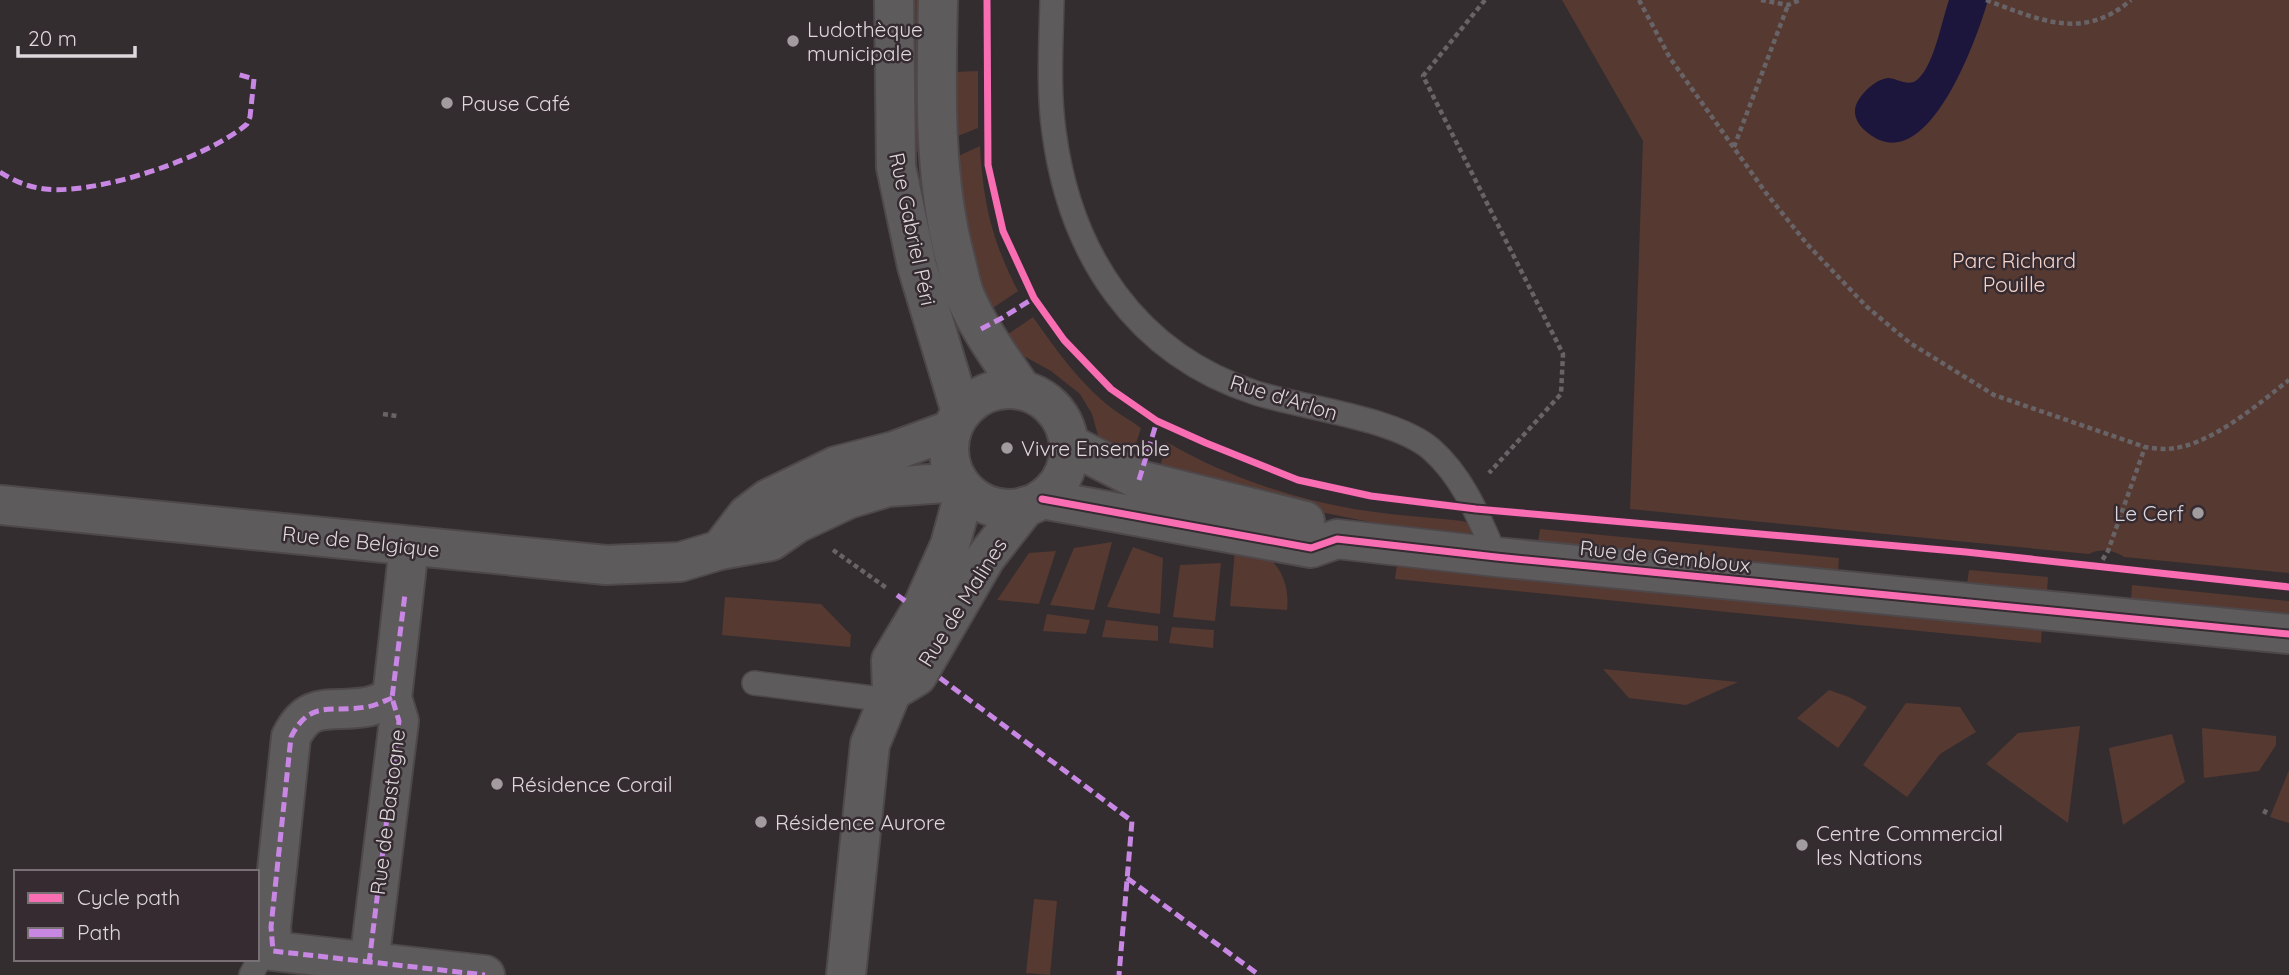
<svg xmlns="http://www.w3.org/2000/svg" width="2289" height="975" font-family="Quicksand,sans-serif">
	<rect width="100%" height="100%" fill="#332d30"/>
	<g fill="#563931">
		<polygon points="903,0 920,0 922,150 905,156"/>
		<path d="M1562,0h727v573l-165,-16c-9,-7 -25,-9 -35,-3l-459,-45 13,-368z"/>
		<polygon points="978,71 978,128 953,138 955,72"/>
		<path d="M980,146c3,56 12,95 38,145l-31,21 -9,-19 -24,-135z"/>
		<path d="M1033,317c21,30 43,61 71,85 11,10 25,17 37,26l-12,37 -30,-26 -7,-25 -12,-20 -29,-23 -31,-17 -16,-17z"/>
		<path d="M1167,442c55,33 124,56 187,67 36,6 72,8 108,12l6,2 4,5v4l-9,4 -83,-12 -90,-18 -132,-32z"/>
		<polygon points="1540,529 1839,558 1838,572 1538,542"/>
		<polygon points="1112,542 1094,610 1050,605 1074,548"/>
		<polygon points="1133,547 1163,558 1160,614 1107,607"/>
		<path d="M1235,549c7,1 17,1 23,3 23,9 32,36 29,58l-57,-4z"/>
		<polygon points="1056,551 1039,604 997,600 1029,553"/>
		<polygon points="1221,563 1215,621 1173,617 1180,565"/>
		<polygon points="1397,565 2042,628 2041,643 1395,579"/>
		<polygon points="1969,570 2048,577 2047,592 1967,584"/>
		<polygon points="2132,585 2289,601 2289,616 2131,601"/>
		<polygon points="725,597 821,604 851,635 850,647 722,635"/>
		<polygon points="1047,614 1090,620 1086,634 1043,631"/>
		<polygon points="1106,620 1158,626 1158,641 1102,637"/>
		<polygon points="1172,627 1214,630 1213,648 1169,643"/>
		<polygon points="1603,669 1738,682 1686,705 1629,698"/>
		<polygon points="1829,690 1849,697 1867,707 1838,748 1797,718"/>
		<polygon points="1906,703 1960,707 1976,732 1940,754 1907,797 1863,765"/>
		<polygon points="2080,726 2068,823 1986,764 2018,733"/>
		<polygon points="2202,728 2276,736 2276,745 2259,771 2204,778"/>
		<polygon points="2172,734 2185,782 2123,825 2109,748"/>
		<polygon points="2289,770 2289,823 2270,817"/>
		<polygon points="1034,899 1057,901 1050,975 1026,973"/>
	</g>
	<path fill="#1c163d" d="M1949,0h39c-11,39 -59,174 -116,136 -9,-6 -18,-15 -17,-26 1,-13 20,-31 33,-32 9,0 21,10 30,1 16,-14 24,-59 31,-79z"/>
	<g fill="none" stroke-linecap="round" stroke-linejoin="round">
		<g stroke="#4e484b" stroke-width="26">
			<g id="service">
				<path d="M1052,0c-1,44 -4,89 2,132 16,122 81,222 202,261 47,15 139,25 175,56 33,29 48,69 65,108"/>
				<polyline points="754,683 888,700"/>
				<polyline points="251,975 258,962 273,951"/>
			</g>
		</g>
		<g stroke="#4e484b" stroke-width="42">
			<g id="minor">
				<polyline points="0,505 606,565 680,562 720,550 771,541 797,523 848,499 888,487 959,482"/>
				<polyline points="720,550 747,515 768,499 836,466 894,451 951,430"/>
				<path d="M392,698c-8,3 -17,8 -26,9 -35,6 -56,-8 -75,30l-20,190 2,24 212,24"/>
				<polyline points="369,963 399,721 392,698 409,546"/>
			</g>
		</g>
		<g stroke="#4e484b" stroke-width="42">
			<g id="tertiary">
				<polyline points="894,0 896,167 917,266 961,412"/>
				<path d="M938,0c-2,87 -5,177 18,262 3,12 5,25 10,36 14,33 36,62 56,92"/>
				<circle cx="1009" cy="449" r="60"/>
				<polyline points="1069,444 1139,480 1305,521"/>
				<polyline points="1042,499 1311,548 1337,539 1496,557 2289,634"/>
				<polyline points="892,691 917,676 986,557 1026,506"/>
				<polyline points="846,975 870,744 892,691 891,660 920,612 950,545 965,490"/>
			</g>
		</g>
		<g stroke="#686366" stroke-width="4.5" stroke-dasharray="5 3.5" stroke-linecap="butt">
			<polyline points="1485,0 1423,76 1563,354 1561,394 1489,473"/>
			<path d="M1639,0l31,58 96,135 41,51 60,63 43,36 84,52 151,52c7,1 15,2 22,2 42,-2 90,-44 122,-69"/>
			<polyline points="1761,0 1788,5 1800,0"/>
			<path d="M1986,0c52,19 96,42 145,0"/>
			<polyline points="1734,147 1788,5"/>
			<polyline points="383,414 397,416"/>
			<polyline points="833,550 888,589"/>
			<polyline points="2098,567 2108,551 2145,447"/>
			<polyline points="2264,814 2267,808"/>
		</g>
		<use href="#service" stroke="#5e5b5d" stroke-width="23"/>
		<use href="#minor" stroke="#5e5b5d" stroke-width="38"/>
		<use href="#tertiary" stroke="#5e5b5d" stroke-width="38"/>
		<g stroke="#c787e3" stroke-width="5" stroke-dasharray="10 5" stroke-linecap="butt">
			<path d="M0,172c14,9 28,15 45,17 53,6 162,-31 202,-65l3,-7 4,-38 -17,-5"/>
			<polyline points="981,329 1002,318 1034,298"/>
			<polyline points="1139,480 1157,421"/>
			<polyline points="897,595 908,603"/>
			<polyline points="940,678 1132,821 1119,975"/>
			<path d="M392,698c-8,3 -17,8 -26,9 -35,6 -56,-8 -75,30l-20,190 2,24 212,24"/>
			<polyline points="1127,878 1259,975"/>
			<polyline points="369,963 399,721 392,698 405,594"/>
		</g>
		<g stroke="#352b31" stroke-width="11">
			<g id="cycleway">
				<polyline points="987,0 988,165 1003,231 1034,298 1064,340 1111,389 1157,421 1206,443 1298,480 1371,496 1476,509 1966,552 2289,587"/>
				<polyline points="1042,499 1311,548 1337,539 1496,557 2289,634"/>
			</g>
		</g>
		<use href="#cycleway" stroke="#f96db3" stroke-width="7"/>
	</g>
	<g fill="#a29c9f" stroke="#352b31" stroke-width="2.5">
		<circle cx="793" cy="41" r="7"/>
		<circle cx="447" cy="103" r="7"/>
		<circle cx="1007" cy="448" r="7"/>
		<circle cx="2198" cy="513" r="7"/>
		<circle cx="497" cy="784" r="7"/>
		<circle cx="761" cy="822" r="7"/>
		<circle cx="1802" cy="845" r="7"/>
	</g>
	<g text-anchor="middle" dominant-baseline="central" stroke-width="5" stroke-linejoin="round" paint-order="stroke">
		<g font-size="21" fill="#ded7db" stroke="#352b31" text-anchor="start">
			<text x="807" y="29">Ludothèque<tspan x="807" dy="24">municipale</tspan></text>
			<text x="461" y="103">Pause Café</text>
			<text x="1021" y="448">Vivre Ensemble</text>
			<text x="2184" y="513" text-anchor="end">Le Cerf</text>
			<text x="511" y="784">Résidence Corail</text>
			<text x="775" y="822">Résidence Aurore</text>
			<text x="1816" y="833">Centre Commercial<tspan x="1816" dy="24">les Nations</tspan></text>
		</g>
		<g font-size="21" fill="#ded7db" stroke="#352b31">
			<text transform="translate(913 229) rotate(78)">Rue Gabriel Péri</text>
			<text transform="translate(1284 397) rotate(17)">Rue d'Arlon</text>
			<text transform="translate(361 541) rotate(6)">Rue de Belgique</text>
			<text transform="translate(1665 556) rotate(6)">Rue de Gembloux</text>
			<text transform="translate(962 602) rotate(-58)">Rue de Malines</text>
			<text transform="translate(387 812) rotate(-83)">Rue de Bastogne</text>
		</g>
		<g font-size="21" fill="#f6d3c8" stroke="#352b31">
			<text x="2014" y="260">Parc Richard<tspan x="2014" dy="24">Pouille</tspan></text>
		</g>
	</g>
	<rect x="14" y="870" width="245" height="91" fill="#352b31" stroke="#797075" stroke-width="2"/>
	<rect x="28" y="893" width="35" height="10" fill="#f96db3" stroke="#797075" stroke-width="2"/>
	<text x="77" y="905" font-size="21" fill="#ded7db">Cycle path</text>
	<rect x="28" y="928" width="35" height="10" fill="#c787e3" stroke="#797075" stroke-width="2"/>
	<text x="77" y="940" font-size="21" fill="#ded7db">Path</text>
	<path d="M18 46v10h117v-10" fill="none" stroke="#ded7db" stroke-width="3.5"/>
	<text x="28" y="46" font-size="21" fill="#ded7db" stroke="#352b31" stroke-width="5" paint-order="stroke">20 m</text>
</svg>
